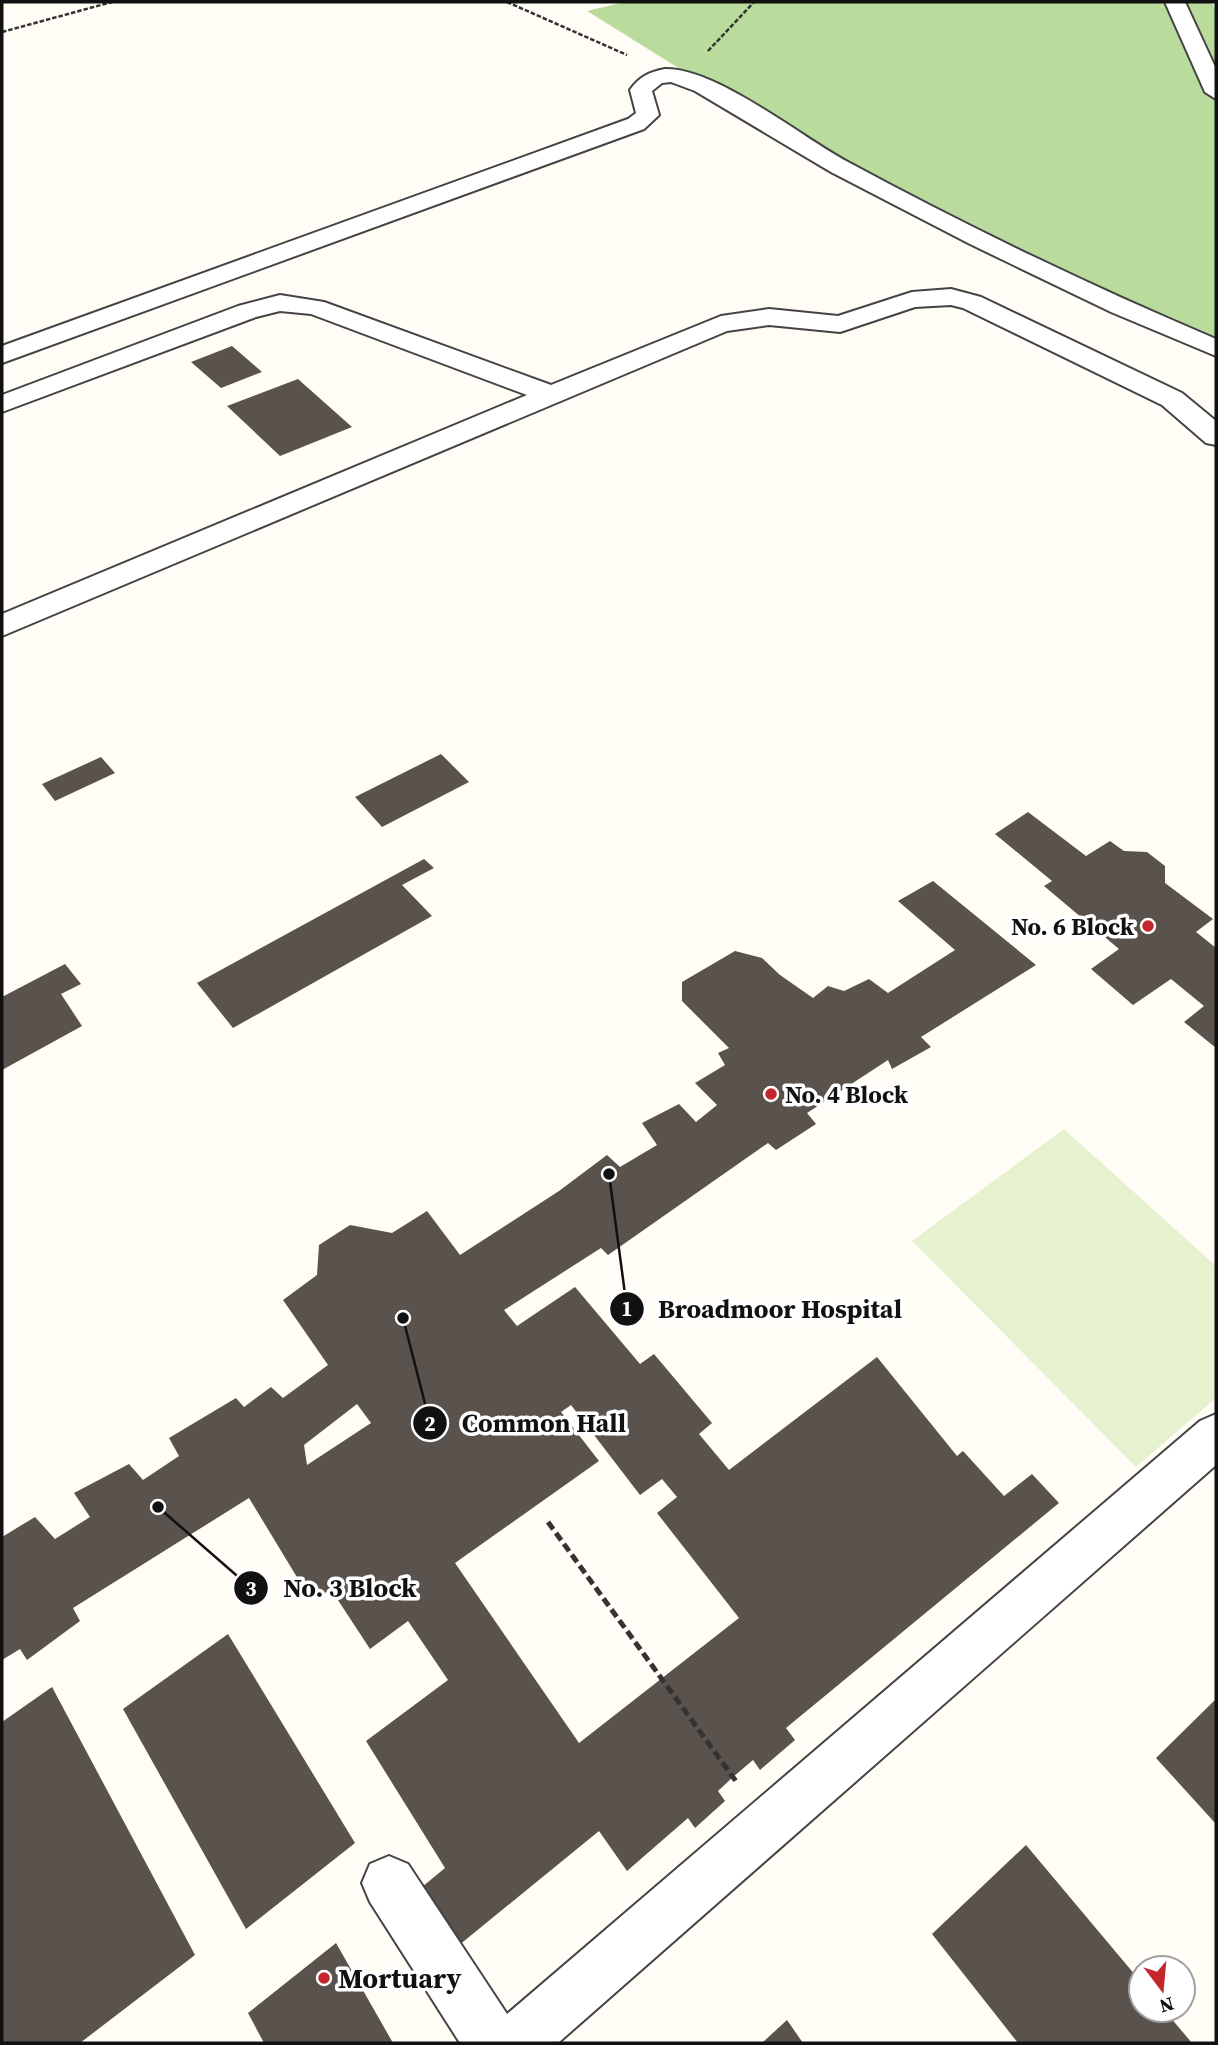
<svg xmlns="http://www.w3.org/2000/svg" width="1218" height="2045" font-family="'Source Serif 4',serif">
	<rect width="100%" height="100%" fill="#fffdf5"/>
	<polygon fill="#b9dc9c" points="625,2 1212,2 1216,11 1216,343 1132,308 770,125 587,11"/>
	<polygon fill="#e6f2cf" points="1064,1129 1216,1266 1216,1398 1136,1467 912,1241"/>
	<g fill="#5a524d" fill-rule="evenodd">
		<polygon points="232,346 262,372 221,388 191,362"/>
		<polygon points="298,379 352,427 280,456 227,406"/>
		<polygon points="441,754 469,782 382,827 355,797"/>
		<polygon points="101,757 115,773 55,801 42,784"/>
		<polygon points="1028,812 1086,856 1110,841 1124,851 1147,852 1165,866 1165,883 1213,919 1196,932 1216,948 1216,1048 1184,1022 1204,1006 1171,979 1133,1005 1091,969 1119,949 1044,886 1052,881 995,834"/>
		<polygon points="424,859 434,868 402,885 432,916 233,1028 197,983"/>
		<path d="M933,881l103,84 -115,72 10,10 -39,22 -4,-9 -81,53 9,11 -40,26 -8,-7 -160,112 -7,-7 -97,62 13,16 58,-39 65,77 14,-10 58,69 -13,11 30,36 148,-113 80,99 6,-5 41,45 28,-22 27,29 -273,225 9,12 -35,30 -7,-10 -20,17 -15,14 7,10 -30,27 -7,-10 -61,53 -28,-40 -141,115 -36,-59 23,-19 -79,-127 82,-61 -40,-59 -38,28 -38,-58 -23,6 -60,-99 -176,110 7,13 -53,39 -7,-11 -18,11v-123l33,-20 20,22 35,-22 -16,-24 55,-29 14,16 36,-24 -10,-18 67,-40 8,9 27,-20 12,11 45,-33 -45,-65 34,-25 2,-30 31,-20 42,8 35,-22 33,44 99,-64 48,-36 13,12 37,-22 -15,-22 37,-19 17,18 21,-17 -22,-22 30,-18 -7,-12 11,-5 -47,-47v-19l53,-31 27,7 18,17 33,23 15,-12 16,5 25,-12 19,14 67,-43 -57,-49zM357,1404l14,19 -64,42 -3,-20zM571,1405l69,90 22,-16 15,18 -20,16 82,105 -160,125 -124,-180 144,-102 -38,-49z"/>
		<polygon points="65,964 81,984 61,994 82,1026 2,1070 2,997"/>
		<polygon points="228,1634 355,1843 246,1929 123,1709"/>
		<polygon points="52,1687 195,1955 80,2043 2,2043 2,1722"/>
		<polygon points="1216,1699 1216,1824 1156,1758"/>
		<polygon points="1026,1845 1141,1982 1141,2010 1164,2010 1192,2043 1018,2043 932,1934"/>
		<polygon points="336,1943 393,2043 264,2043 248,2013"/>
		<polygon points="787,2020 803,2043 762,2043"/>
	</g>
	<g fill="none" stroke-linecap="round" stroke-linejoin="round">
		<g stroke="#444" stroke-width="4">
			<g id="minor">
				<polygon points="1165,2 1185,2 1216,69 1216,99 1205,92"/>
				<path d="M665,69c52,-1 136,68 183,93 120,65 243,124 368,177v17l-105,-44 -141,-68 -139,-72 -136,-81 -24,-9 -9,1 -10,8 7,24 -15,14 -642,234v-17l626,-227 8,-6 -6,-23c9,-13 19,-18 35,-21z"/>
				<polygon points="951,289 981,297 1182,393 1216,421 1216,445 1206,443 1162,405 963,308 951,305 915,307 840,332 769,325 727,331 2,636 2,614 527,395 311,314 280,311 256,317 2,412 2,395 238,306 280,295 324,302 551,385 721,316 769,309 838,316 912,292"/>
				<polygon points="1216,1414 1216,1465 558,2043 460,2043 370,1902 362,1883 370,1864 389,1856 408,1864 507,2014 1200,1421"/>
			</g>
		</g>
		<g stroke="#333" stroke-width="2.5" stroke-dasharray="4.5 2" stroke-linecap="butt">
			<polyline points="507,2 627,55"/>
			<polyline points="2,32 112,2"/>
			<polyline points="708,51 754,2"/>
		</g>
		<polyline stroke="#333" stroke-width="5" stroke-dasharray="9 4.5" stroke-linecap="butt" points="548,1522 738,1784"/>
		<use href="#minor" fill="#fff" fill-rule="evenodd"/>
	</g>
	<g fill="#c4262e" stroke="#fff" stroke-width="2.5">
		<circle cx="1148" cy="926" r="7"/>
		<circle cx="771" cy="1094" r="7"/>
		<circle cx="324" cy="1978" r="7"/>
	</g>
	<g text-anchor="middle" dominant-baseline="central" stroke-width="7" stroke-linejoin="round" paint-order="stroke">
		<g font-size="24" font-weight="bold" fill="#111" stroke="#fff" text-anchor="end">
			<text x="1134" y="926">No. 6 Block</text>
			<text x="785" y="1094" text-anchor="start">No. 4 Block</text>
		</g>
		<g font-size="28" font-weight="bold" fill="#111" stroke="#fff" text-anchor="start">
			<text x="338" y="1978">Mortuary</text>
		</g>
	</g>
	<path fill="none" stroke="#111" stroke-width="2.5" d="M609 1174L627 1309M403 1318L430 1423M158 1507L251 1588"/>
	<g fill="#111" stroke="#fff" stroke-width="2.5">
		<circle cx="609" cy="1174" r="7"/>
		<circle cx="403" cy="1318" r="7"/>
		<circle cx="158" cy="1507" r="7"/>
		<circle cx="627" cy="1309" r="18"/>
		<circle cx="430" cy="1423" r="18"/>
		<circle cx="251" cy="1588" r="18"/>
	</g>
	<g font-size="21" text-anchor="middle" font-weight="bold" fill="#fff">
		<text x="627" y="1316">1</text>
		<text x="430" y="1431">2</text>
		<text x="251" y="1596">3</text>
	</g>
	<g font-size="26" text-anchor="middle" font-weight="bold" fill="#111" stroke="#fff" stroke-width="7" stroke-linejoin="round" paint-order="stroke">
		<text x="780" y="1318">Broadmoor Hospital</text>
		<text x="544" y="1432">Common Hall</text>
		<text x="350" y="1597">No. 3 Block</text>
	</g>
	<rect width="1218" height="2045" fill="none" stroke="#111111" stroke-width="7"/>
	<g transform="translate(1162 1989) rotate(164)"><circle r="33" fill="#ffffff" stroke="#a0a0a0" stroke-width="2"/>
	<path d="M0-5L12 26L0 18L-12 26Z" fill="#c4262e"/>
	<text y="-10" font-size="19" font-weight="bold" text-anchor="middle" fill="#111111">N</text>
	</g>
</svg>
